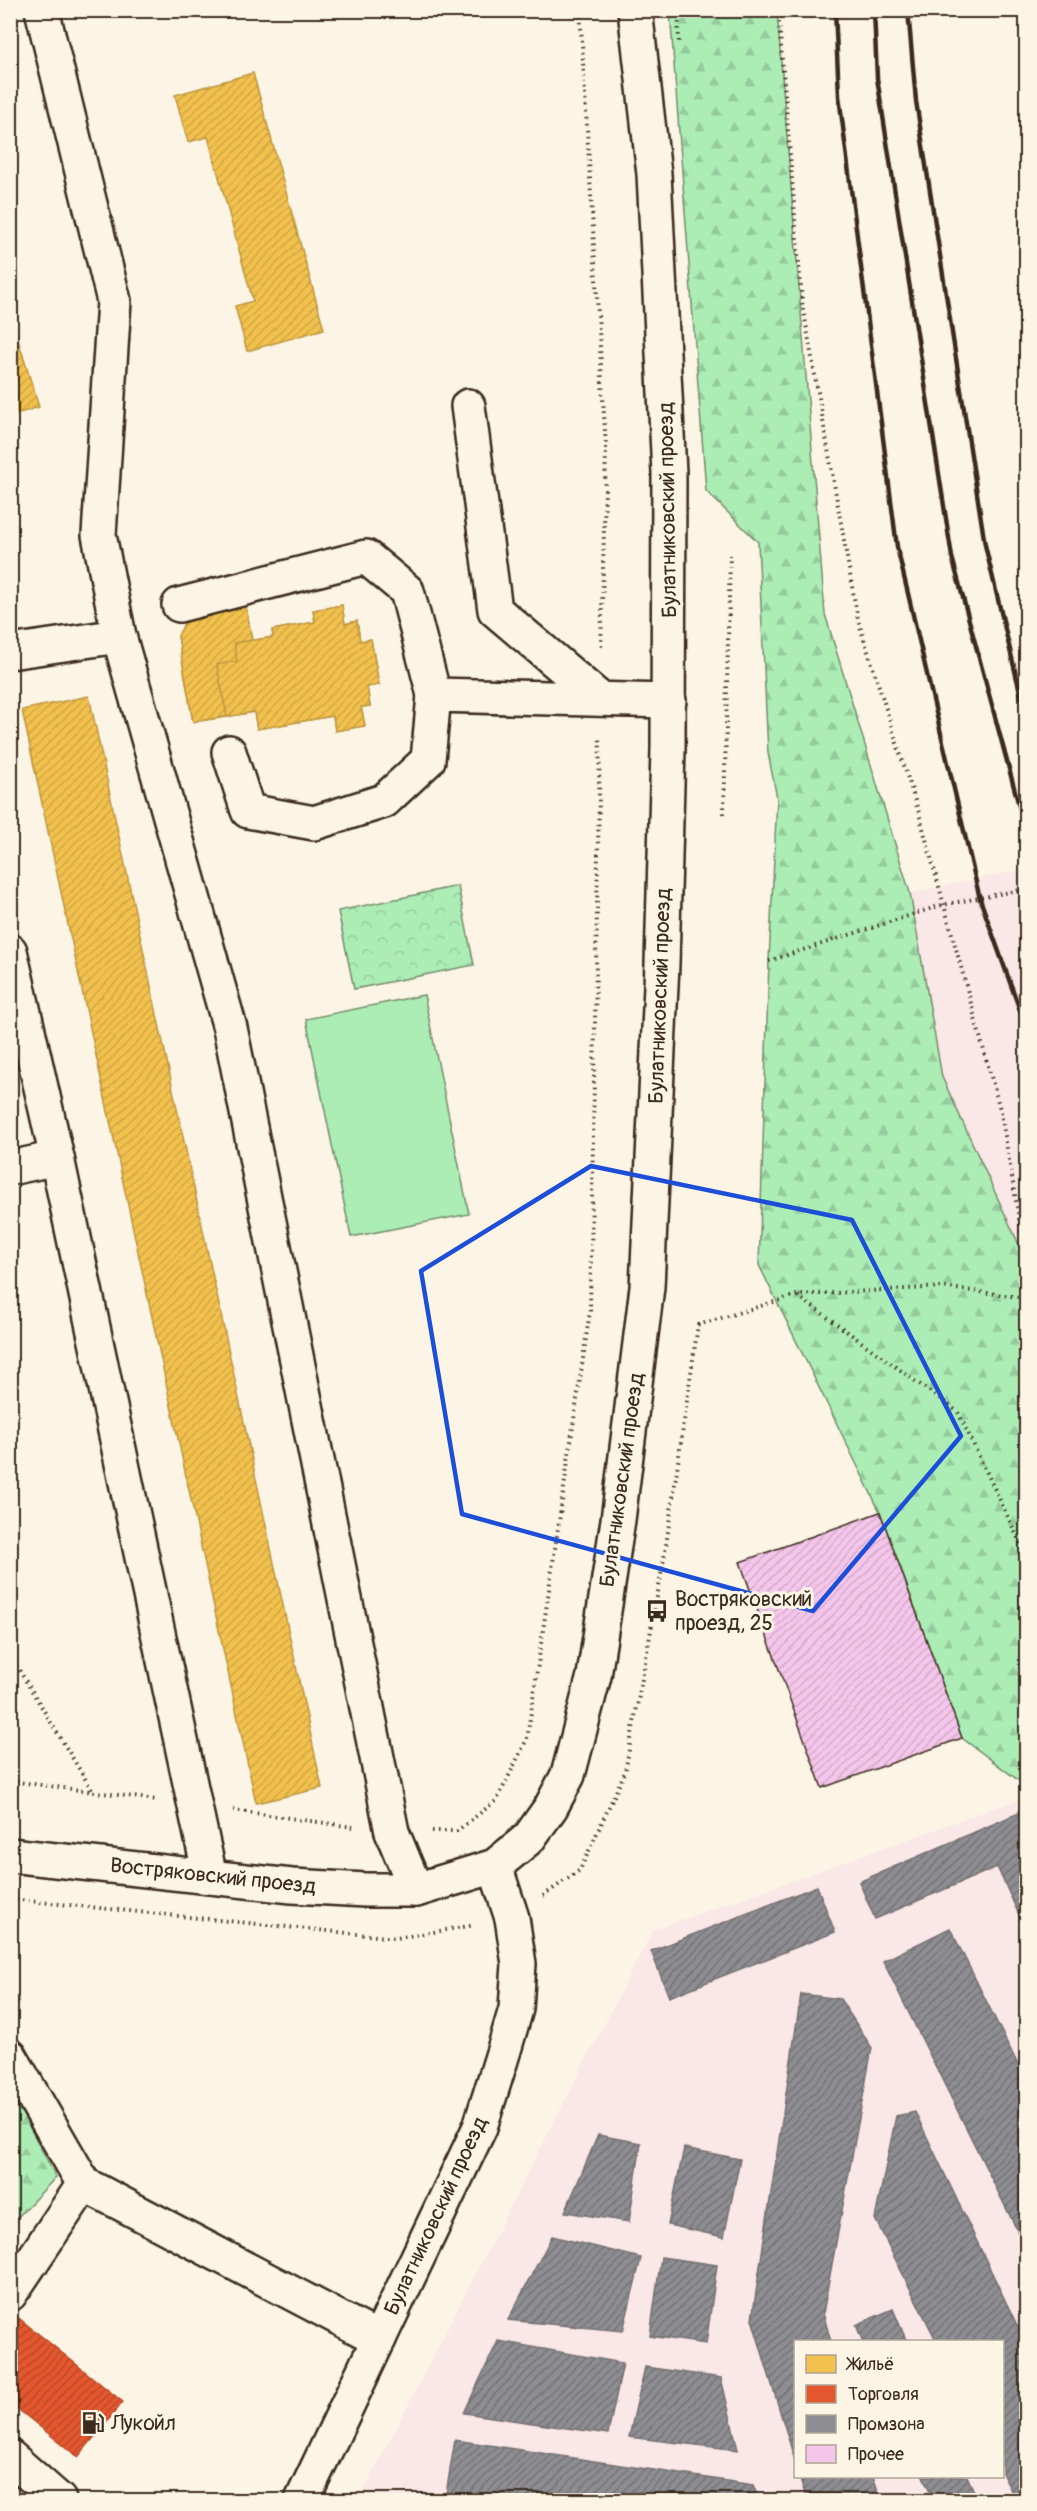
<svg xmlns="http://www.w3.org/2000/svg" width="1037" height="2511" font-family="Pangolin,sans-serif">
	<defs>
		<pattern id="forest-firs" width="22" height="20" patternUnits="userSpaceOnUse" patternTransform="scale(1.5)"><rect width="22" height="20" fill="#acedb6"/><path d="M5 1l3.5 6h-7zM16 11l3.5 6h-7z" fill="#95cb9c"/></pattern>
		<pattern id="park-crowns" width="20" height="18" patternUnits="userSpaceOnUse" patternTransform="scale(1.5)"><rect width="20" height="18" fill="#acedb6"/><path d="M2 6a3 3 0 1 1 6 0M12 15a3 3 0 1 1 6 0" fill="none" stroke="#95cb9c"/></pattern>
		<pattern id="homes-hatch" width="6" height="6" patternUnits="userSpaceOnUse" patternTransform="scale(1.5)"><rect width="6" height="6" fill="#f2c14e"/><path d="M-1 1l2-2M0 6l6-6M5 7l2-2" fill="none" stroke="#d0a644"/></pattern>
		<pattern id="shops-hatch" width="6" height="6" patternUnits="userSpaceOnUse" patternTransform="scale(1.5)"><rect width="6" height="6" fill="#e4572e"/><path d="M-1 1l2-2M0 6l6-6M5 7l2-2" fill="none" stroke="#ba4827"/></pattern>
		<pattern id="industry-hatch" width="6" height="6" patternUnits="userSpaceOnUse" patternTransform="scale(1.5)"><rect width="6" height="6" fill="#8d8d92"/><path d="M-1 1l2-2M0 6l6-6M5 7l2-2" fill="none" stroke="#747377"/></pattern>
		<pattern id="building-hatch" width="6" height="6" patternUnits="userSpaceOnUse" patternTransform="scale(1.5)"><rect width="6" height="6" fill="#f4c6eb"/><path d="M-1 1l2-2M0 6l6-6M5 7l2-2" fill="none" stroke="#d2aac9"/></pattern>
	</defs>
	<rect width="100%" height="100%" fill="#fcf5e5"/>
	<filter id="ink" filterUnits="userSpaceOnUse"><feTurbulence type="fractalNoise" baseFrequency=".0167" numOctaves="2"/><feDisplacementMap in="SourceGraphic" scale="12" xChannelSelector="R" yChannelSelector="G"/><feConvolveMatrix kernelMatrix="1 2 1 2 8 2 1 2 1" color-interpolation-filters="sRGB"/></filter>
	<g filter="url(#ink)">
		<g fill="#fae7e7" fill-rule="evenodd">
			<polygon points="1026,869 1026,1260 942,1077 910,893"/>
			<path d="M1026,1797v703h-667l294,-570zM796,2342h206v134h-206z"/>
		</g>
		<polygon fill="#acedb6" stroke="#748c6a" stroke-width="1.5" points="424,995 469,1214 351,1237 306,1019"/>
		<g fill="url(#forest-firs)" stroke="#748c6a" stroke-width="1.5">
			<polygon points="670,11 777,11 825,614 910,893 942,1077 1026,1260 1026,1786 962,1738 880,1512 759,1265 769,961 777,798 768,753 758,542 706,491"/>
			<polygon points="10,2090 56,2177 11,2224 10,2224"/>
		</g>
		<polygon fill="url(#park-crowns)" stroke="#748c6a" stroke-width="1.5" points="458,886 474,965 354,989 338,911"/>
		<g fill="url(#homes-hatch)" stroke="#bb9440" stroke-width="1.5">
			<polygon points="253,73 324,329 247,351 235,306 253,301 208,137 188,142 175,95"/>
			<polygon points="10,314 39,407 10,416"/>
			<polygon points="244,595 252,641 234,643 237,661 217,665 227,717 193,722 178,636 185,622 196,610"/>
			<polygon points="244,595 252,641 273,637 272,630 315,622 313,610 342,605 345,624 357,621 360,641 371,639 379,685 367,687 370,706 361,707 365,726 335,731 333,716 257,729 254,712 193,722 178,636 185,622 196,610"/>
			<polygon points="342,605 345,624 357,621 360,641 371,639 379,685 367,687 370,706 361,707 365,726 335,731 333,716 257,729 254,712 227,717 217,665 237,661 234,643 273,637 272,630 315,622 313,610"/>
			<polygon points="89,696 322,1788 256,1803 22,710"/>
		</g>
		<polygon fill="url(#shops-hatch)" stroke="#b14a29" stroke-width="1.5" points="10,2311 123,2402 78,2457 10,2403"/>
		<g fill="url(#industry-hatch)" stroke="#746f6f" stroke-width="1.5">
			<polygon points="1026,1810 1026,1930 997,1867 875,1919 859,1882"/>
			<polygon points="817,1886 835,1932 669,1997 651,1951"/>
			<polygon points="950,1928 1026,2081 1026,2248 883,1961"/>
			<polygon points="801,1994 840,1999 872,2048 823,2313 831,2342 796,2342 796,2464 752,2319"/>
			<polygon points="915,2112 1026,2344 1026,2500 1016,2500 1002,2473 1002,2342 937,2342 875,2219 896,2116"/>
			<polygon points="598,2135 641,2143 629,2222 565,2212"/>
			<polygon points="684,2148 740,2159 724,2237 668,2225"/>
			<polygon points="552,2236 641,2258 623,2331 508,2320"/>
			<polygon points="661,2257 717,2265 706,2344 650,2336"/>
			<polygon points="893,2309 907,2342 863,2342 856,2325"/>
			<polygon points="498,2341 623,2363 608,2434 464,2413"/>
			<polygon points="645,2367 721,2378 738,2450 629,2437"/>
			<polygon points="455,2440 753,2485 759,2500 445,2500"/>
			<polygon points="799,2476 873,2476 881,2500 807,2500"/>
			<polygon points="923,2476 967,2476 978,2500 934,2500"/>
		</g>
		<polygon fill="url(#building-hatch)" stroke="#3b2a1e" stroke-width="1.5" points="880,1512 962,1738 822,1788 740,1562"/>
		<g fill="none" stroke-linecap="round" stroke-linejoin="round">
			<g stroke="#3b2a1e" stroke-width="38">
				<g id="minor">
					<polyline points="468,406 495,610 600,699"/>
					<polyline points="179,605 366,557 407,591 434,695"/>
					<polyline points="119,636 230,1028 392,1832 416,1890"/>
					<polyline points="10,652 119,636 99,535 114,301 42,10"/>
					<polyline points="229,752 248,811 314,823 384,801 428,760 434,695 669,701"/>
					<polyline points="10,951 57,1158"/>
					<polyline points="10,1168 57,1158 210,1877"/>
					<polyline points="10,1855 292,1886 366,1890 416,1890 495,1866 529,1838 551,1807 568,1775 594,1676 618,1520 647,1287 662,964 668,749 669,473 654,174 635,10"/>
					<polyline points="10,2056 84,2184 379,2339"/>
					<polyline points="10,2294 84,2184"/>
					<polyline points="10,2457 59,2500"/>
					<polyline points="302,2500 480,2127 504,2050 516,2009 519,1964 512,1918 495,1866"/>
				</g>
			</g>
			<g stroke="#3b2a1e" stroke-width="4" stroke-dasharray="1.5 4.5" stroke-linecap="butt">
				<polyline points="580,10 606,448 601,651"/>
				<polyline points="678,10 679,43"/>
				<polyline points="778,10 802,301 858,620 918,810 1001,1113 1026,1259"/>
				<polyline points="724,814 730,555"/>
				<polyline points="769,961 942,905 1026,889"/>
				<polyline points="798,1296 958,1412 1026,1555"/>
				<polyline points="10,1655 92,1790"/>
				<polyline points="10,1781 157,1800"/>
				<polyline points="233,1810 353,1827"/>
				<polyline points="432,1831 457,1831 497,1800 527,1739 590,1311 600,736"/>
				<polyline points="543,1896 580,1870 625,1772 664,1559 698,1325 797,1295 942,1287 1026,1298"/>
				<polyline points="10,1899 397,1938 475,1925"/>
			</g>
			<use href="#minor" stroke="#fcf5e5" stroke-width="33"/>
			<g stroke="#3b2a1e" stroke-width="4.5">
				<polyline points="835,10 839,96 897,547 980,899 1026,1027"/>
				<polyline points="874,10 877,78 952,557 1026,832"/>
				<polyline points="908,10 916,101 985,545 1026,717"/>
			</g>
		</g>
	</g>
	<path fill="none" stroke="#1d4ed8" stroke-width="4.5" stroke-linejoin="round" d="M591,1166l261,54 109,216 -148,175 -351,-97 -41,-243z"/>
	<defs>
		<g id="bus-bare" transform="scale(1.8)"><path d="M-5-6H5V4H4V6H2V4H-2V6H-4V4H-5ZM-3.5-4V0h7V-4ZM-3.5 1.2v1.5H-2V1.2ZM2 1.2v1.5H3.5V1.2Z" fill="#3b2a1e" stroke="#fcf5e5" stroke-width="2.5" paint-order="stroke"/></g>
		<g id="fuel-bare" transform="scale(1.8)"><path d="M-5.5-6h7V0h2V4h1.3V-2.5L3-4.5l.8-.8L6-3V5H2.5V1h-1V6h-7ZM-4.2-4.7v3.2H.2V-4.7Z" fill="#3b2a1e" stroke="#fcf5e5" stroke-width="2.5" paint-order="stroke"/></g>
	</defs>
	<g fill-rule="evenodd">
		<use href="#bus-bare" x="657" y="1611"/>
		<use href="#fuel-bare" x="93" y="2423"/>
	</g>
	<g text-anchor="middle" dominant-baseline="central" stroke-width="6" stroke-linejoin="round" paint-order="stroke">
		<g font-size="21" fill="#3b2a1e" stroke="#fcf5e5">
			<text transform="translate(668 510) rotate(-91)">Булатниковский проезд</text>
			<text transform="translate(660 996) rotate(-88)">Булатниковский проезд</text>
			<text transform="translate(622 1480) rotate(-82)">Булатниковский проезд</text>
			<text transform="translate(213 1876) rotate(6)">Востряковский проезд</text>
			<text transform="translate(436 2216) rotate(-65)">Булатниковский проезд</text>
		</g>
		<g font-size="21" fill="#3b2a1e" stroke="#fcf5e5" text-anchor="start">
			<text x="675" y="1599">Востряковский<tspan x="675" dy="24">проезд, 25</tspan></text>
			<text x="111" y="2423">Лукойл</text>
		</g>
	</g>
	<rect width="1037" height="2511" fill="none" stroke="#fcf5e5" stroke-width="36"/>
	<rect x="18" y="18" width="1001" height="2475" fill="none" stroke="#3b2a1e" stroke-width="2" filter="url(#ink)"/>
	<rect x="794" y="2340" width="210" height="138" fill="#fcf5e5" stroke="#afa495" stroke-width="1.5"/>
	<rect x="806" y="2355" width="30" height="18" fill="#f2c14e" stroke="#afa495" stroke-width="1.5"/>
	<text x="848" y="2370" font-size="18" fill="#3b2a1e">Жильё</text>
	<rect x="806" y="2385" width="30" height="18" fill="#e4572e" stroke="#afa495" stroke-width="1.5"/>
	<text x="848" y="2400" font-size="18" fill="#3b2a1e">Торговля</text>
	<rect x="806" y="2415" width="30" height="18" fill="#8d8d92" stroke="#afa495" stroke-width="1.5"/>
	<text x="848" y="2430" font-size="18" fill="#3b2a1e">Промзона</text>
	<rect x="806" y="2445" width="30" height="18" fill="#f4c6eb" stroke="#afa495" stroke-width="1.5"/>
	<text x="848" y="2460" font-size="18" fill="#3b2a1e">Прочее</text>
</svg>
